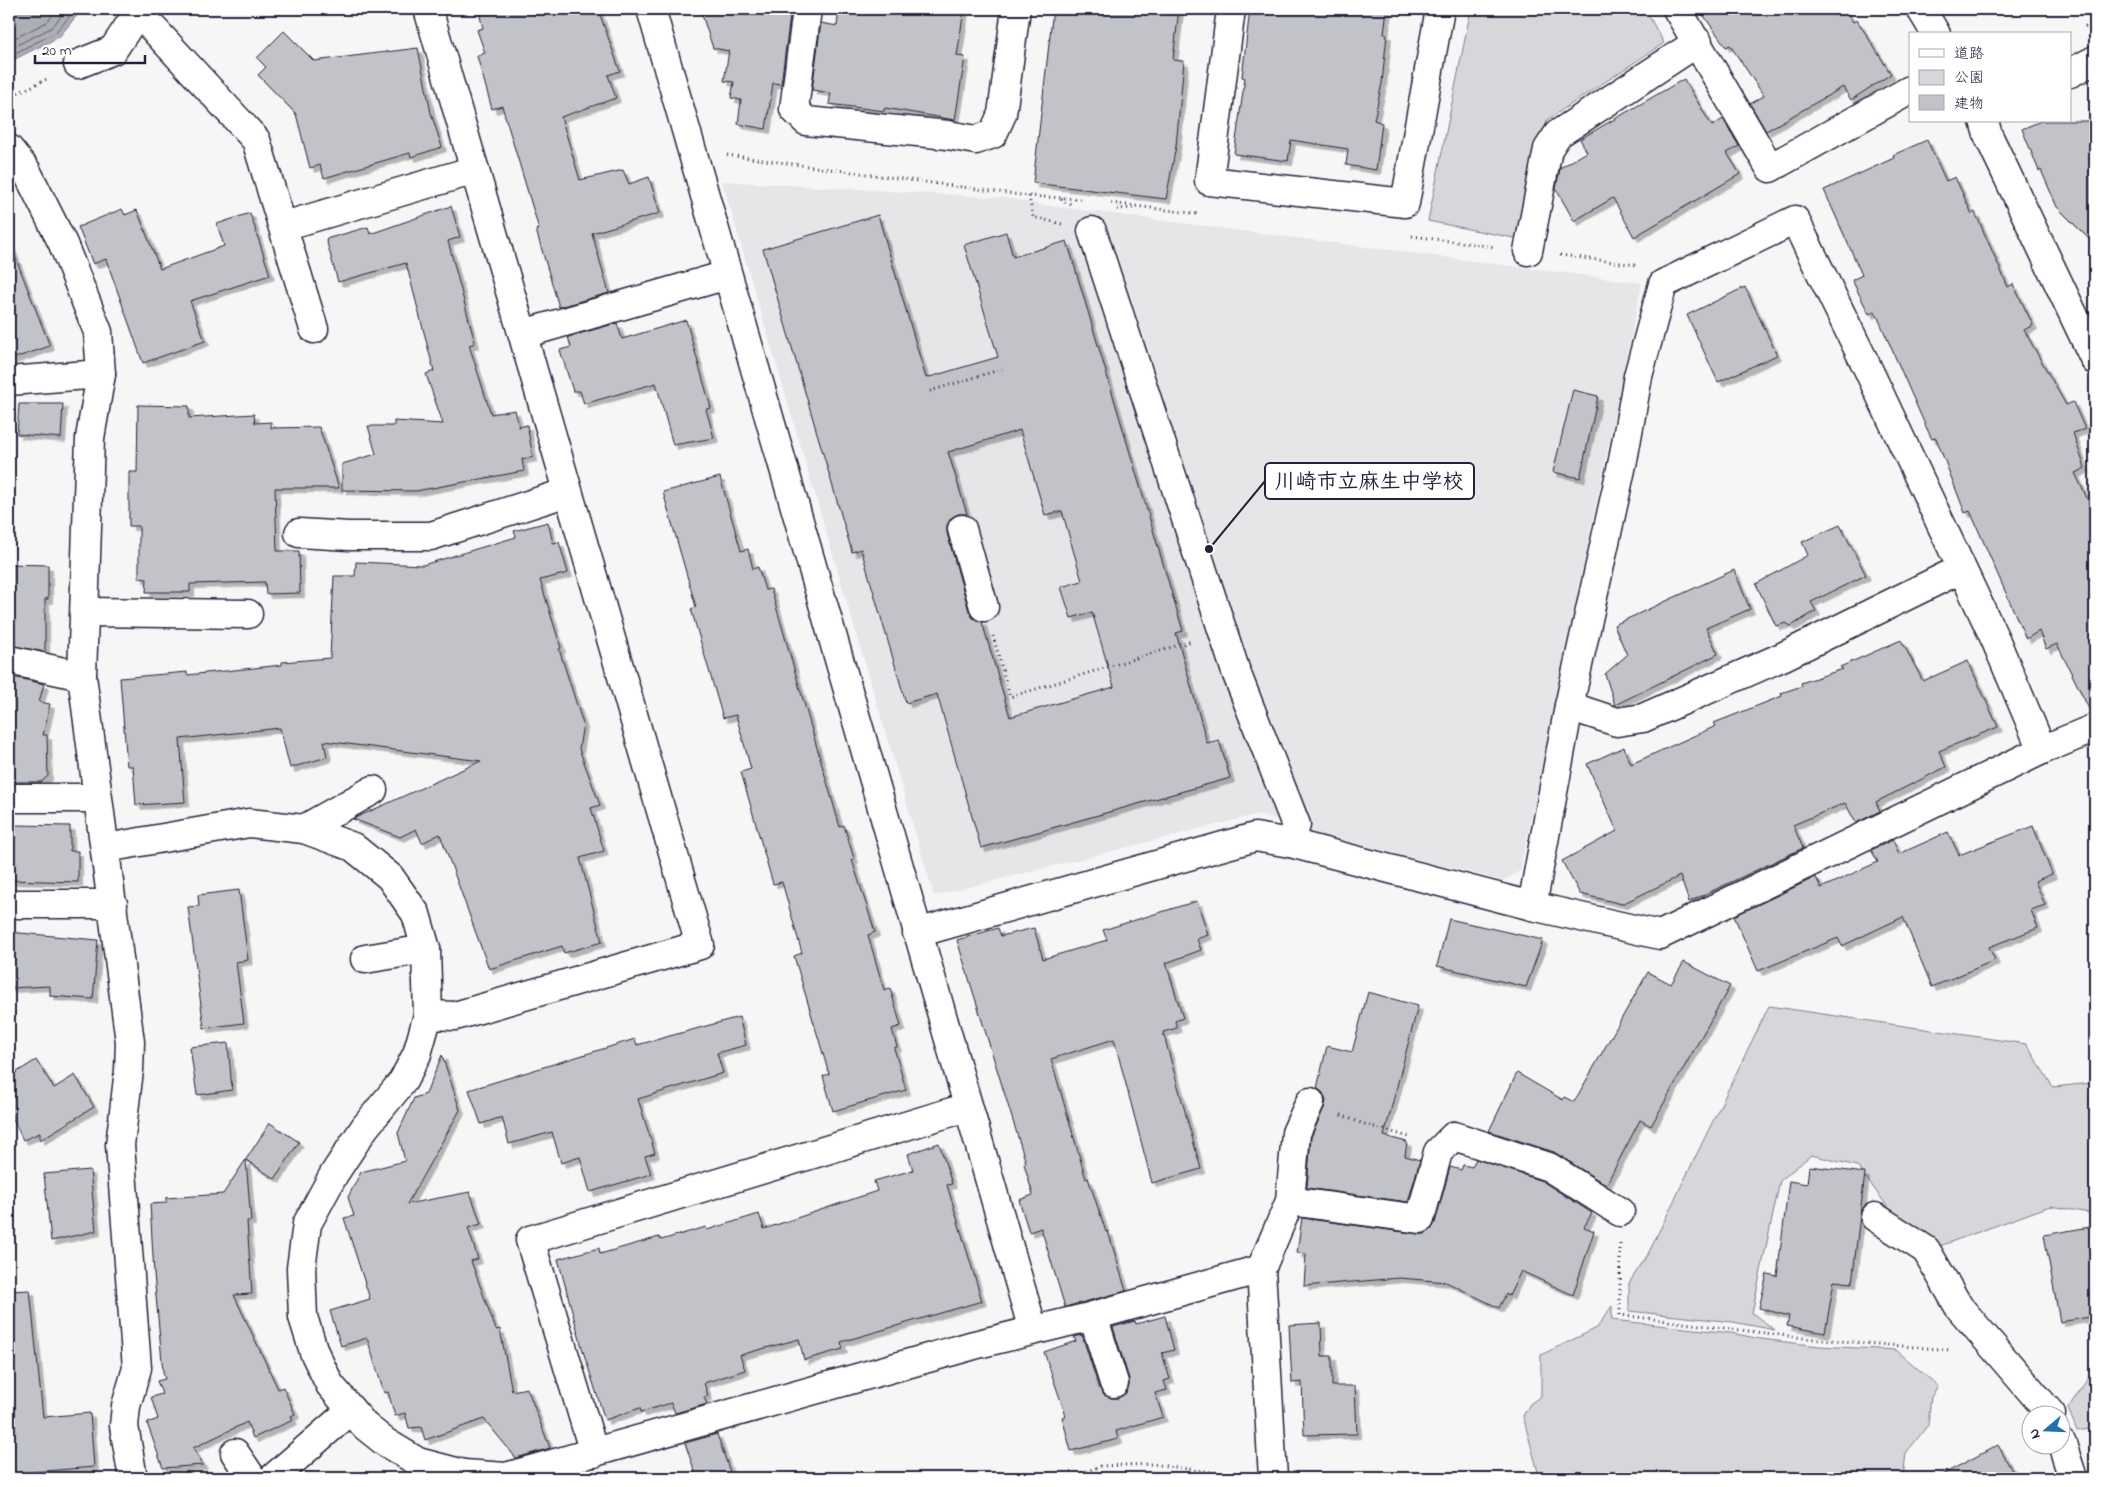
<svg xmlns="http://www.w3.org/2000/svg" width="2104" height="1487" font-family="'Indie Flower','Klee One',sans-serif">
	<defs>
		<filter id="shadow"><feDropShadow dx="4.5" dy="4.5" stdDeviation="0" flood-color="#0004"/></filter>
	</defs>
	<rect width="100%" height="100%" fill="#f6f6f7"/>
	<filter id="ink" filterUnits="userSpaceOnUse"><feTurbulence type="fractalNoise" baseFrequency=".02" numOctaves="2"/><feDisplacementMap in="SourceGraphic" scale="10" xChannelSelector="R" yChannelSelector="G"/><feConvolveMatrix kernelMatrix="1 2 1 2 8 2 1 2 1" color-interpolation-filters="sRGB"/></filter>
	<g filter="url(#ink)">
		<polygon fill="#e6e6e9" points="722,181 1005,198 1043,205 1642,283 1520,871 1503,881 1317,834 1296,825 1259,814 934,896"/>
		<g fill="#d7d7db" stroke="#7c7c8b">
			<polygon points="1471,9 1645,9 1664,43 1547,120 1519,239 1428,221"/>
			<polygon points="1769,1006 2026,1044 2053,1087 2092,1083 2095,1079 2095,1214 2050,1206 1937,1247 1891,1211 1857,1166 1811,1155 1780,1181 1752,1313 1775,1330 1733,1322 1629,1311 1629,1283 1648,1254"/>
			<polygon points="1612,1306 1612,1320 1731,1333 1761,1339 1819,1346 1896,1350 1938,1386 1931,1397 1928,1425 1906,1453 1903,1478 1523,1478 1538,1472 1523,1416 1530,1404 1541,1396 1541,1355 1597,1328"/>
			<polygon points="2095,1368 2095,1428 2077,1431 2068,1408"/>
		</g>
		<polygon fill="#aeaeb7" stroke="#767685" points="9,9 82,9 59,37 9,62"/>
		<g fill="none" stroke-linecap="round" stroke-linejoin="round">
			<g stroke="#5a5a6d" stroke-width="1">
				<polyline points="9,41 47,22 58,9"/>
				<polyline points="9,49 51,28 68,9"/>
				<polyline points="9,56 55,33 76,9"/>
			</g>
		</g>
		<g fill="#c2c2c9" stroke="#22223b" fill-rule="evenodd" filter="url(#shadow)">
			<polygon points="478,9 598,9 620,71 608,75 616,98 561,117 580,180 623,170 629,184 649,177 660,213 592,233 609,293 559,307 536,230 539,229 502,106 492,109 477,56 485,53 477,30 483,28"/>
			<polygon points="700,9 760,9 790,16 781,84 773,83 766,129 738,124 741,100 731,98 734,82 724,81 729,51 713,48"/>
			<polygon points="839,9 964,9 957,56 965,57 955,120 885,108 884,111 829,104 831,93 812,90 821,23 837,26"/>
			<polygon points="1053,9 1179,9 1173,60 1184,61 1176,146 1166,199 1033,183"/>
			<polygon points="1250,9 1387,9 1384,34 1387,34 1382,83 1374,120 1382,123 1376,170 1346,165 1348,149 1291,140 1288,161 1234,154 1245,78 1242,77"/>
			<polygon points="1699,9 1845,9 1853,22 1857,20 1891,74 1851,100 1843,87 1766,131 1750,104 1764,96 1730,45 1726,47"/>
			<polygon points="284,31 314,61 418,48 431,113 442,147 411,157 410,153 324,178 320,165 310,168 296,114 258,75 266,67 257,58"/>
			<polygon points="1684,79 1712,126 1723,119 1739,146 1727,153 1740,174 1634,237 1613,198 1574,221 1556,189 1560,168 1587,152 1580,139"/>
			<polygon points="2041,121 2095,121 2095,245 2057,207 2041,170 2039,171 2022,129"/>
			<polygon points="1927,140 1946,181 1955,177 1972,214 1975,212 2008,287 2013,284 2033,325 2024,330 2066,405 2073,402 2085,429 2073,433 2085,468 2075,473 2095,515 2095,713 2091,713 2057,644 2046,649 2039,631 2026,639 1970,511 1965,513 1936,438 1932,439 1926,427 1875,311 1869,314 1852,280 1862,275 1824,190 1894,158 1893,155"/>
			<polygon points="451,206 460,237 448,241 475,343 469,345 491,414 515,410 519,427 527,425 533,457 522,459 524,471 416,491 342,490 342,464 376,454 368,426 394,426 394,421 443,424 426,374 434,371 406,263 338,282 326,239 368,227 370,234"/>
			<polygon points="122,209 125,215 137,210 160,269 224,246 217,224 250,213 270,275 190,301 205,341 143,363 106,259 93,264 78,227"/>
			<path d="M878,215l48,163 72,-21 -34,-112 42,-13 7,25 54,-16 116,390 -7,2 31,110 12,-3 11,38 -249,70 -44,-154 -31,9 -45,-154 -9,3 -89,-303zM1020,430l25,85 17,-4 20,70 -21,6 10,31 21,-6 22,75 -104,30 -28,-95 -9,-4 -4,-7 -22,-78v-8l4,-7 7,-4h9l-19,-62z"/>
			<polygon points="9,246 11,246 50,346 9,360"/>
			<polygon points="1745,287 1777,355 1718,382 1687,315"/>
			<polygon points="686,320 711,408 706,409 714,438 673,445 656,383 584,404 580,391 573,391 560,350 571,347 568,337 617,323 622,339"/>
			<polygon points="1573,390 1598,396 1580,478 1553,472"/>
			<polygon points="19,404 63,404 61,438 17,434"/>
			<polygon points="138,405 189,406 189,418 254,414 255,423 271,422 271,428 319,427 339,488 275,488 277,551 299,551 300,593 266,594 265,582 190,584 190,592 146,592 147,579 139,578 139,526 129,526 129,472 137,472"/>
			<polygon points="720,477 741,551 748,549 753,569 758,567 765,590 771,589 840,827 844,825 854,859 852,860 875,932 868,935 884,990 890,988 901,1026 892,1029 897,1047 894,1048 906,1090 833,1111 823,1076 829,1074 794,956 802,953 782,882 773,884 741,772 751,769 736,715 723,718 691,609 696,607 663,492"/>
			<polygon points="548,522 553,543 559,542 568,573 540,580 561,648 559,649 583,724 579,749 600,805 591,808 604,851 580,858 602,942 564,953 562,946 489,969 440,834 422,843 416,829 400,837 353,819 481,761 324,741 327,757 290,768 280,728 180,739 185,802 136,805 133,766 127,766 120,678 187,672 187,675 282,665 282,662 330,658 334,576 355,576 356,562 423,565 516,537 514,531"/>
			<polygon points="1840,525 1866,575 1811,602 1816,611 1791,626 1786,623 1776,626 1756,584 1808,555 1802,542"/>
			<polygon points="9,564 48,565 48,599 45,599 45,652 9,645"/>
			<polygon points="1734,570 1750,609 1706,628 1718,654 1615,705 1605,674 1627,655 1614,625"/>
			<polygon points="1901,640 1923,681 1968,661 1998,727 1939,751 1946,767 1876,802 1880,811 1856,823 1845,803 1793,825 1803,848 1689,902 1680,876 1622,904 1580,894 1562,861 1617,831 1587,764 1624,747 1631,764 1716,726 1714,723 1782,696 1781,693 1802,686 1801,683 1843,669 1840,667"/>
			<polygon points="9,676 44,684 39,702 50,704 43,735 47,735 48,776 41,782 11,782 9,744"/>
			<polygon points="14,825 70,826 70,851 78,851 78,882 9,880 9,827 14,827"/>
			<polygon points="2033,826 2052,874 2035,881 2045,905 2031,910 2038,928 1989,947 1995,960 1932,987 1903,917 1842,946 1838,938 1758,971 1734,916 1816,877 1821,888 1878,862 1871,850 1893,840 1899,854 1948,832 1959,855"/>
			<polygon points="239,890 248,960 236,962 244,1023 204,1028 188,907 199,906 198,895"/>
			<polygon points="1197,901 1208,935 1197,939 1201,950 1166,963 1183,1018 1175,1021 1177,1028 1163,1032 1201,1169 1152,1183 1114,1039 1051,1059 1086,1179 1088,1178 1106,1232 1108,1231 1126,1291 1065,1307 1041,1228 1029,1232 1019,1200 1033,1195 1024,1164 1026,1163 957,940 998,928 1001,936 1034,928 1043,959 1107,940 1103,930"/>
			<polygon points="1449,919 1543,940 1526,987 1437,966"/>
			<polygon points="9,932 98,940 93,999 50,996 50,986 9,988"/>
			<polygon points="1684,962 1730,986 1651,1126 1640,1120 1606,1185 1554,1152 1489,1131 1517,1073 1563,1100 1564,1097 1574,1102 1648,972 1671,984"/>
			<polygon points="1368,992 1418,1006 1384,1136 1407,1142 1405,1156 1420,1160 1408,1202 1307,1188 1311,1137 1324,1108 1326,1101 1323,1093 1317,1088 1327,1046 1352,1052"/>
			<polygon points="739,1017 746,1045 717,1053 723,1073 638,1099 655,1153 645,1156 651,1174 590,1192 580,1157 561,1163 552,1132 509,1144 502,1117 481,1124 469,1090 635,1039 637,1045"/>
			<polygon points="228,1043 232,1090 197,1095 190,1047"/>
			<polygon points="442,1055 460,1110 407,1204 470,1192 481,1224 468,1228 478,1259 471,1261 496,1330 500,1329 512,1391 527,1388 550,1448 516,1458 484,1419 425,1440 421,1427 409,1428 405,1413 395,1416 388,1392 384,1393 367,1338 341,1346 330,1311 370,1299 344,1218 354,1216 348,1197 361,1172 405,1161 398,1133 414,1098 426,1094"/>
			<polygon points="36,1060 54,1088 75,1075 94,1107 40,1140 40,1133 23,1140 9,1110 9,1077"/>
			<polygon points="270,1123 299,1142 275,1179 246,1160 251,1221 247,1221 252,1294 234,1295 278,1389 283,1387 295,1414 291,1416 293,1420 253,1438 247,1422 193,1448 203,1465 163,1468 147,1423 158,1419 151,1397 162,1394 157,1381 165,1379 163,1372 154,1274 150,1204 166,1203 166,1198 223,1194"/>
			<polygon points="939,1143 952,1184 947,1185 982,1301 841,1342 843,1349 804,1360 799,1339 740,1355 745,1370 704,1383 708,1396 704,1397 707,1404 675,1413 671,1403 641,1412 640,1408 605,1420 583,1351 558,1259 599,1248 600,1254 659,1237 661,1240 706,1227 707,1230 759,1214 764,1229 877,1191 874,1181 913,1170 908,1154"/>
			<polygon points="1476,1159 1542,1181 1592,1213 1584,1227 1594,1231 1573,1295 1521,1271 1509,1296 1506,1294 1499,1308 1446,1282 1400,1278 1304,1286 1306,1254 1297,1253 1302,1218 1418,1234 1425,1234 1431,1230 1435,1223 1450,1167 1461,1170 1463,1165 1472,1167"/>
			<polygon points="1809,1166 1865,1173 1852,1283 1834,1281 1825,1333 1787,1326 1789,1316 1759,1308 1767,1274 1777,1276 1789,1181 1807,1184"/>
			<polygon points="90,1170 96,1231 51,1241 44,1174"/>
			<polygon points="2095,1226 2095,1316 2060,1322 2044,1235"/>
			<polygon points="30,1290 43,1417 90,1413 94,1467 9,1474 9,1291"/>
			<polygon points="1165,1316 1174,1350 1162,1353 1170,1379 1164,1381 1167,1390 1155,1393 1163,1417 1116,1431 1118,1439 1071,1451 1062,1417 1066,1416 1044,1352 1076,1341 1074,1337 1082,1335 1099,1388 1104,1395 1111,1398 1118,1398 1126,1393 1129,1386 1129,1379 1113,1327 1135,1321 1136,1324"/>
			<polygon points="1321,1323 1322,1356 1332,1356 1332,1386 1355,1386 1357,1434 1304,1435 1302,1382 1292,1383 1289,1325"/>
			<polygon points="717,1434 732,1478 697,1478 685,1443"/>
			<polygon points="1998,1445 2016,1478 1936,1478"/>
		</g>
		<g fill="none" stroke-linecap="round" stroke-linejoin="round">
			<g stroke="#22223b" stroke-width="31">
				<g id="minor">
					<polyline points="428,9 700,945 455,1016 428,1015"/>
					<polyline points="651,9 1033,1330"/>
					<polyline points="807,9 794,109 806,121 948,135 976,140 993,134 1002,114 1016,9"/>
					<polyline points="1231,9 1209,181 1405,203 1440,9"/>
					<polyline points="1677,9 1770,168 1910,90"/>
					<polyline points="1921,9 1936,34"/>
					<polyline points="138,12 256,140 314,329"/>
					<polyline points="78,64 113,50 140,9"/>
					<polyline points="2070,73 2095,60"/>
					<polyline points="1984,121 1988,135 2095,360"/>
					<polyline points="9,149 26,170 63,244 98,332 101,374 90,438 82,676 130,1042 129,1070 120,1145 137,1368 126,1406 124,1426 133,1478"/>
					<polyline points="284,226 475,170"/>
					<polyline points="1092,231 1236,672 1296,825 1290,843"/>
					<polyline points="1528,251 1548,149 1558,134 1698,42"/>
					<polyline points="523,334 727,275"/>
					<polyline points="9,381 101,374"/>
					<polyline points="962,529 984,607"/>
					<polyline points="299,533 349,536 431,536 568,492"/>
					<polyline points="85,612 248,614"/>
					<polyline points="9,660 82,676"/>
					<polyline points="1569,706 1617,722 1643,718 1784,656 1961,569"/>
					<polyline points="9,798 97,798"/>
					<polyline points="304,829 373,790"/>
					<polyline points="106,848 249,823 304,829 353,847 390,877 416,914 426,949 428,1015 417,1054 403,1081 365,1127 334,1174 307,1224 301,1268 303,1317 314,1352 330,1385 365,1426 385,1442 418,1462 464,1474 506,1477 974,1345 1093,1316 1261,1269"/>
					<polyline points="9,904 113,904"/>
					<polyline points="1532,906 1569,706 1623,460 1638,376 1663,284 1795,220 1867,367 1995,639 2042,750"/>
					<polyline points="917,933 1255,837 1290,843 1532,906 1660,935 2042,750 2095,728"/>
					<polyline points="365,959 426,949"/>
					<polyline points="1290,1201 1420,1219 1438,1152 1454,1136 1549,1167 1620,1212"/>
					<polyline points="1875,1217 1926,1250 1959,1307 2051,1414"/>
					<polyline points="1093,1316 1114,1383"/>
					<polyline points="2062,1444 2073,1478"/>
					<polyline points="235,1453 252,1478"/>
					<polyline points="594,1453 530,1240 968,1107"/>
					<polyline points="273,1478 351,1410"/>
					<polyline points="1273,1478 1261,1269 1290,1201 1296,1133 1310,1102"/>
				</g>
			</g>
			<g stroke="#22223b" stroke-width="3" stroke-dasharray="1 4" stroke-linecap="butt">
				<polyline points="2085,27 2095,21"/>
				<polyline points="9,97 49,78"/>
				<polyline points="727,155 1028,196 1080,199"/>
				<polyline points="1029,196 1033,217 1062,224"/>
				<polyline points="1061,199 1066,203 1073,204"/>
				<polyline points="1111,203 1199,214"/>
				<polyline points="1117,209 1133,208"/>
				<polyline points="1412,236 1495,247"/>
				<polyline points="1560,255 1636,265"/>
				<polyline points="930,391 1002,369"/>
				<polyline points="993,636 1010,697 1192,641"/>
				<polyline points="1341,1115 1361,1123 1409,1137"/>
				<polyline points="1620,1244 1620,1315 1804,1338 1951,1350"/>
				<polyline points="1067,1478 1101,1466 1152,1464 1241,1476"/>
			</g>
			<use href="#minor" stroke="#fff" stroke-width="28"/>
		</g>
	</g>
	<path fill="none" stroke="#22223b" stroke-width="2" d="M1209 549L1265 481"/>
	<circle fill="#22223b" stroke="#fff" stroke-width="2" cx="1209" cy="549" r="5"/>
	<rect fill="#fff" stroke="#22223b" stroke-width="2" x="1265" y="463" width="209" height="36" rx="5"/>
	<g font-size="21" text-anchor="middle" font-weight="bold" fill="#22223b">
		<text x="1369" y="488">川崎市立麻生中学校</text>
	</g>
	<rect width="2104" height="1487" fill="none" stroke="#fff" stroke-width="30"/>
	<rect x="15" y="15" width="2074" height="1457" fill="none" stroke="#22223b" stroke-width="2" filter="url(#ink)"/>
	<rect x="1909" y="32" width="162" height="90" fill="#ffffff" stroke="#a7a7b1"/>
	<rect x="1919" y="49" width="25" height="8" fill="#ffffff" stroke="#a7a7b1"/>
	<text x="1954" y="58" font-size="15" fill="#22223b">道路</text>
	<rect x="1919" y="70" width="25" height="15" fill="#d7d7db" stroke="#a7a7b1"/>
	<text x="1954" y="82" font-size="15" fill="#22223b">公園</text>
	<rect x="1919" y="95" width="25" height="15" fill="#c2c2c9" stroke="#a7a7b1"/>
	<text x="1954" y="108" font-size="15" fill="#22223b">建物</text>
	<g transform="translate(2046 1430) rotate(251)"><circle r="24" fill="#ffffff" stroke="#a7a7b1"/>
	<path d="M0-4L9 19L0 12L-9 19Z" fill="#1f6fb2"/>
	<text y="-8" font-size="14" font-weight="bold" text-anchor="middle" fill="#22223b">N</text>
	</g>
	<path d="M35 55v8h110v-8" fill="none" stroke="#22223b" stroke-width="2.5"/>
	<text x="42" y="55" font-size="15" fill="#22223b" stroke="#ffffff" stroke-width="4" paint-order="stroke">20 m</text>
</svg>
